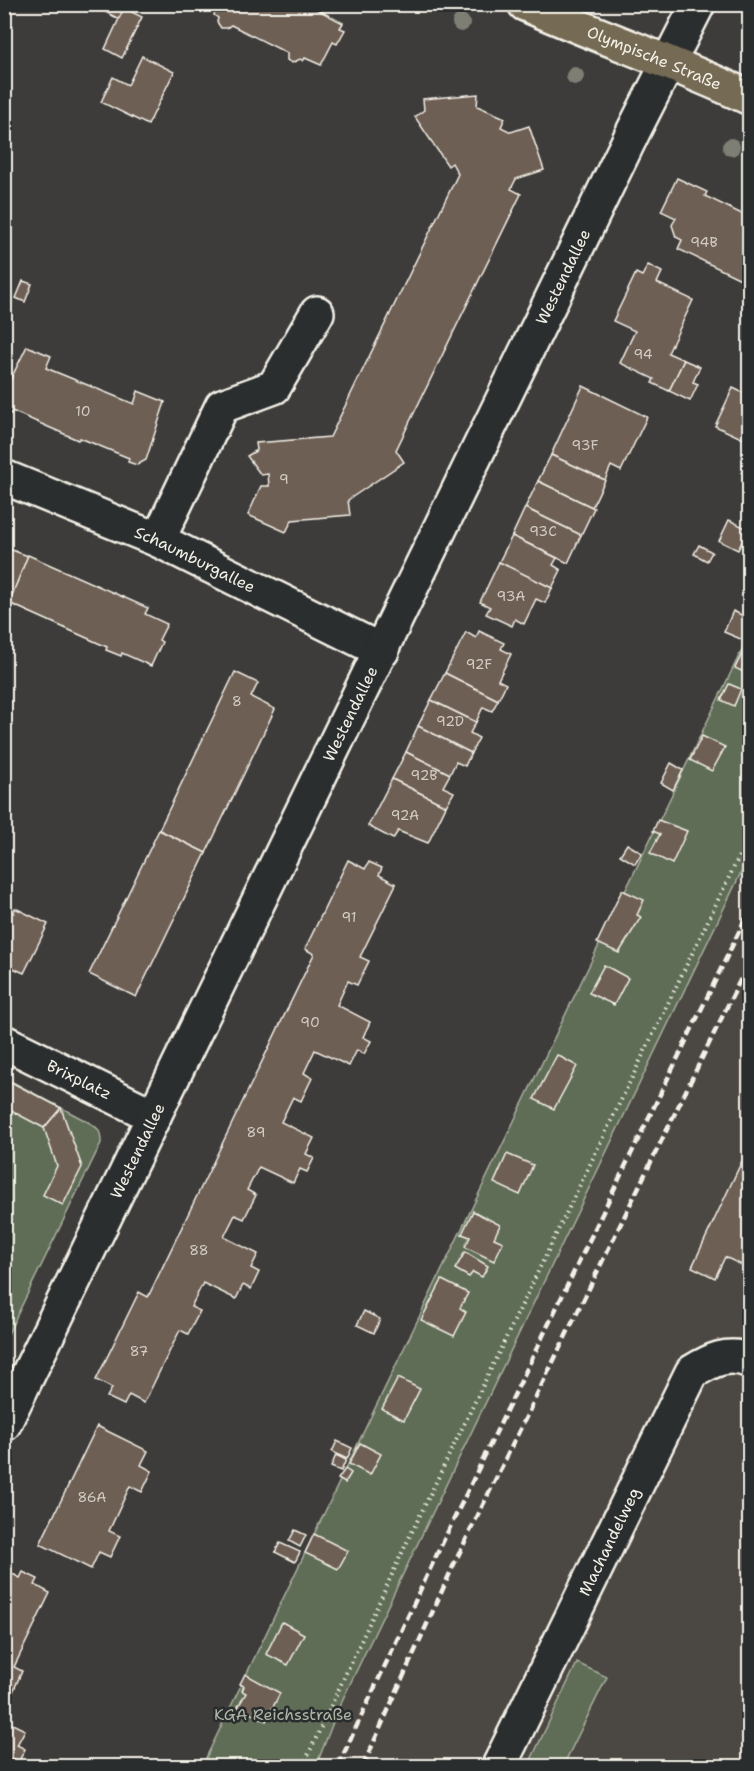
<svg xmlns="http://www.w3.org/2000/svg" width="754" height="1771" font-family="'Shantell Sans',sans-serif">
	<rect width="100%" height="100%" fill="#3e3c3a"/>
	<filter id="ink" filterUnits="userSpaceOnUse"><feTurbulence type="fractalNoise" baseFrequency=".0167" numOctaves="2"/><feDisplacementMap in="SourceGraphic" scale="12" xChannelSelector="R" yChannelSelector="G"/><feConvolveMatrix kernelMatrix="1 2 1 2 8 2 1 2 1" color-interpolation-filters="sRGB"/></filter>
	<g filter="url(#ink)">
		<polygon fill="#4c4642" points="749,856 749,1766 316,1766 339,1707"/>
		<g fill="#5e6d56" stroke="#a9af9f" stroke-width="1.5">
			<polygon points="749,635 749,856 339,1707 316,1766 202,1766"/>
			<path d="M5,1078l85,45c9,5 11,9 11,20l-96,197z"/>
			<polygon points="577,1663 607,1677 563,1766 528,1766"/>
		</g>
		<g fill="#6e5f55" stroke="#f4f1e8" stroke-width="1.5">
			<polygon points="90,4 126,4 119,19"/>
			<polygon points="201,4 307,4 343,23 340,28 345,30 337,44 333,42 321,65 305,58 303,61 300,59 292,63 287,60 287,53 231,25 227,28 221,28 217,22 218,18 214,15 215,12"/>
			<polygon points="124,8 142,17 122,58 105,49"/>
			<polygon points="142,56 174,72 148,125 101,102 113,77 128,85"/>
			<polygon points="478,94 477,106 505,118 501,127 511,132 529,126 544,170 516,179 511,189 521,194 396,450 404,462 348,500 350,515 292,520 286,532 248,515 261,486 269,486 268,474 261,475 247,456 257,450 256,443 330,437 458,174 452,163 448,166 415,117 424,110 423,99"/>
			<polygon points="677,178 707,192 705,196 750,218 749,283 678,249 682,240 676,237 672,225 676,218 661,211"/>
			<polygon points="648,265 662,272 657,283 693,300 668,353 684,360 669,391 652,383 654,379 620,363 635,331 613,321 636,273 642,276"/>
			<polygon points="23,281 32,284 25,302 16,298"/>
			<polygon points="27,346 51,356 46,368 134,404 138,391 165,402 146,460 137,465 128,462 129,458 80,438 78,440 12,411 11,414 4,412 4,393"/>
			<polygon points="684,360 700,367 693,382 698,384 690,401 669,391"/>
			<polygon points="583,386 647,417 621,471 611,466 605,480 551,455"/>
			<polygon points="733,388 750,396 750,442 715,426"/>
			<polygon points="551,455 605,480 592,507 538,481"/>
			<polygon points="538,481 594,508 581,535 525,508"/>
			<polygon points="525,508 581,535 568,563 512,536"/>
			<polygon points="729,520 748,529 738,550 719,541"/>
			<polygon points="512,536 557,558 553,565 561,570 552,588 499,562"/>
			<polygon points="699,545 712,552 707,561 694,554"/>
			<polygon points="4,547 28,556 4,615"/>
			<polygon points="28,555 148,608 145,614 167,624 159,640 162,642 151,666 122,653 121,656 106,650 107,647 9,603"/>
			<polygon points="499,562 552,588 545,603 536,599 524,624 515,619 512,626 486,614 490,607 480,602"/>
			<polygon points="733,611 750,619 743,640 724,632"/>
			<polygon points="479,631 504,643 501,649 511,654 498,680 506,684 498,700 445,673 466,632 476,638"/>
			<polygon points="750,638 750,675 735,668"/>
			<polygon points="235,672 258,683 251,697 275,709 206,853 159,830"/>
			<polygon points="445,673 498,700 492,711 483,707 476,722 431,700"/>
			<polygon points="729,684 741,689 734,706 721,700"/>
			<polygon points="431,700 476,722 470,733 479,738 471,753 418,726"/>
			<polygon points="418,726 471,753 465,766 456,762 450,774 406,752"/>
			<polygon points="702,736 725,747 712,771 690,760"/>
			<polygon points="406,752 450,774 443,787 454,792 446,806 392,779"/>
			<polygon points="671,763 683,770 673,790 661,783"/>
			<polygon points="392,779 446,806 428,843 398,831 393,839 368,826"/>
			<polygon points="658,820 687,831 672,864 650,853 660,834 653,831"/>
			<polygon points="159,830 206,853 136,997 89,974"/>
			<polygon points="627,844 642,853 635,864 620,855"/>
			<polygon points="348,860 365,869 369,862 382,868 379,875 396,884 360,957 369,961 357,985 348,981 337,1005 370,1022 363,1037 371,1041 364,1054 357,1050 349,1066 315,1050 304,1073 312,1078 301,1101 293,1097 281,1122 314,1138 306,1154 314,1158 307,1172 300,1169 293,1183 259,1167 247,1190 256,1195 244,1219 235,1215 224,1237 258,1254 251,1268 259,1272 251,1289 243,1285 236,1299 203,1283 191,1307 200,1311 188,1334 180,1330 144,1403 129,1395 124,1405 107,1397 112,1388 96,1380 139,1292 148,1297 314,954 305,949"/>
			<polygon points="622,890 644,900 637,915 641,917 619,953 597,943"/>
			<polygon points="15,908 48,924 24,973 4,964 4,909 14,913"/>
			<polygon points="604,965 628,978 614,1005 589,993"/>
			<polygon points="557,1055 577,1066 554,1109 534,1099"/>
			<polygon points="9,1081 61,1108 44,1128 4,1107 4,1090"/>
			<polygon points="61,1108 82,1167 63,1205 43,1195 57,1166 44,1128"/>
			<polygon points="750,1144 750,1269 725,1257 715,1278 692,1267"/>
			<polygon points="507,1154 533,1165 520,1195 494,1183"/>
			<polygon points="473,1211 500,1225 494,1238 503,1242 494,1261 465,1247 470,1237 462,1234"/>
			<polygon points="465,1252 488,1266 482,1277 473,1272 469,1277 455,1269"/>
			<polygon points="442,1280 468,1293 460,1308 466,1312 454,1336 421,1320"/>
			<polygon points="364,1311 380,1319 374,1333 357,1325"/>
			<polygon points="398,1378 420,1389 404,1420 382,1409"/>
			<polygon points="97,1426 148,1451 141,1465 152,1471 142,1492 130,1486 109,1531 120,1536 110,1557 99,1552 91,1569 40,1544"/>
			<polygon points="337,1441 352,1448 347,1459 332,1452"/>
			<polygon points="360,1443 381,1454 370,1475 349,1464"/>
			<polygon points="336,1455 346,1460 341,1471 331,1467"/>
			<polygon points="345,1469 351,1473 345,1483 338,1479"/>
			<polygon points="295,1530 306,1535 300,1547 289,1541"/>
			<polygon points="314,1534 348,1551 338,1569 305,1553"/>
			<polygon points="280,1543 300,1552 295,1562 275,1552"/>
			<polygon points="5,1570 20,1578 23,1572 38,1579 35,1585 50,1593 14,1667 22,1671 12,1694 4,1690"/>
			<polygon points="282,1622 304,1634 288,1665 266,1654"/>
			<polygon points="245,1674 280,1693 266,1721 238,1707 246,1693 242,1691 244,1686 240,1684"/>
			<polygon points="4,1720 25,1730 17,1745 25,1749 19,1761 12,1758 7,1766 4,1766"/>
		</g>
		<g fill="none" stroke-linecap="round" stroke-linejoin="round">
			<g stroke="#f4f1e8" stroke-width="38">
				<g id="minor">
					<path id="s1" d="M4,477l154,63 224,111"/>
					<polyline points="158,540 222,406 274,387 317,313"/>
					<path id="s2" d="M4,1042l150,74"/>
					<path id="s3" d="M4,1424l630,-1294 64,-126"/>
					<path id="s4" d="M499,1766l193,-394c18,-11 36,-21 58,-11"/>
				</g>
			</g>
			<g stroke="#f4f1e8" stroke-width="38">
				<g id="major">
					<path id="s5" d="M525,4c75,33 150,59 225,94"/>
				</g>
			</g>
			<polyline stroke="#f4f1e8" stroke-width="4" stroke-dasharray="1.5 4.5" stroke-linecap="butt" points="303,1766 408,1540 750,834"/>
			<use href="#minor" stroke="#2a2d2e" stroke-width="33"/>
			<use href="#major" stroke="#746b52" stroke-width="33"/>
			<g stroke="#f4f1e8" stroke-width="4.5" stroke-dasharray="9 4.5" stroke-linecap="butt">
				<polyline points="338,1766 438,1552 750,909"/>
				<polyline points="363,1766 455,1562 750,960"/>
			</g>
		</g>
		<g fill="#7d7f75">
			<circle cx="461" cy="23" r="9"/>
			<circle cx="575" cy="76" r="9"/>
			<circle cx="731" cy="147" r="9"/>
		</g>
	</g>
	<g text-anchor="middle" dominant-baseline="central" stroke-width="5" stroke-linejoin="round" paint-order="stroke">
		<g font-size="14" fill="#d2ccc3">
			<text x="704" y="242">94B</text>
			<text x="643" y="354">94</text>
			<text x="83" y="411">10</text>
			<text x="585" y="445">93F</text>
			<text x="284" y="479">9</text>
			<text x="543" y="531">93C</text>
			<text x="511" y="596">93A</text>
			<text x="479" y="664">92F</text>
			<text x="237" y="701">8</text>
			<text x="450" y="721">92D</text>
			<text x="424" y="775">92B</text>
			<text x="405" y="815">92A</text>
			<text x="349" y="917">91</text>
			<text x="310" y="1022">90</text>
			<text x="256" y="1132">89</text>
			<text x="199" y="1250">88</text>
			<text x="139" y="1351">87</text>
			<text x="92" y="1497">86A</text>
		</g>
		<g font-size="16" fill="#f4f1e8" stroke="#2a2d2e">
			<text stroke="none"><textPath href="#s5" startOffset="140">Olympische Straße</textPath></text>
			<text stroke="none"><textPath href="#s3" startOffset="1276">Westendallee</textPath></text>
			<text stroke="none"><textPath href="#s1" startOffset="208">Schaumburgallee</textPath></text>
			<text stroke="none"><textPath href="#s3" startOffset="790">Westendallee</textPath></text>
			<text stroke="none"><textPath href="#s2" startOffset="84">Brixplatz</textPath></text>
			<text stroke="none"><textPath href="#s3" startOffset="304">Westendallee</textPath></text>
			<text stroke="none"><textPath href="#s4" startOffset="250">Machandelweg</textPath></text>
		</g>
		<g font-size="16" fill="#b0b6a6" stroke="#2a2d2e">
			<text x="283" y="1714">KGA Reichsstraße</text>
		</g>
	</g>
	<rect width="754" height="1771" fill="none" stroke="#2a2d2e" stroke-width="24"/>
	<rect x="12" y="12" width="730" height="1747" fill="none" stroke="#f4f1e8" stroke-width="2" filter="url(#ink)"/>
</svg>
